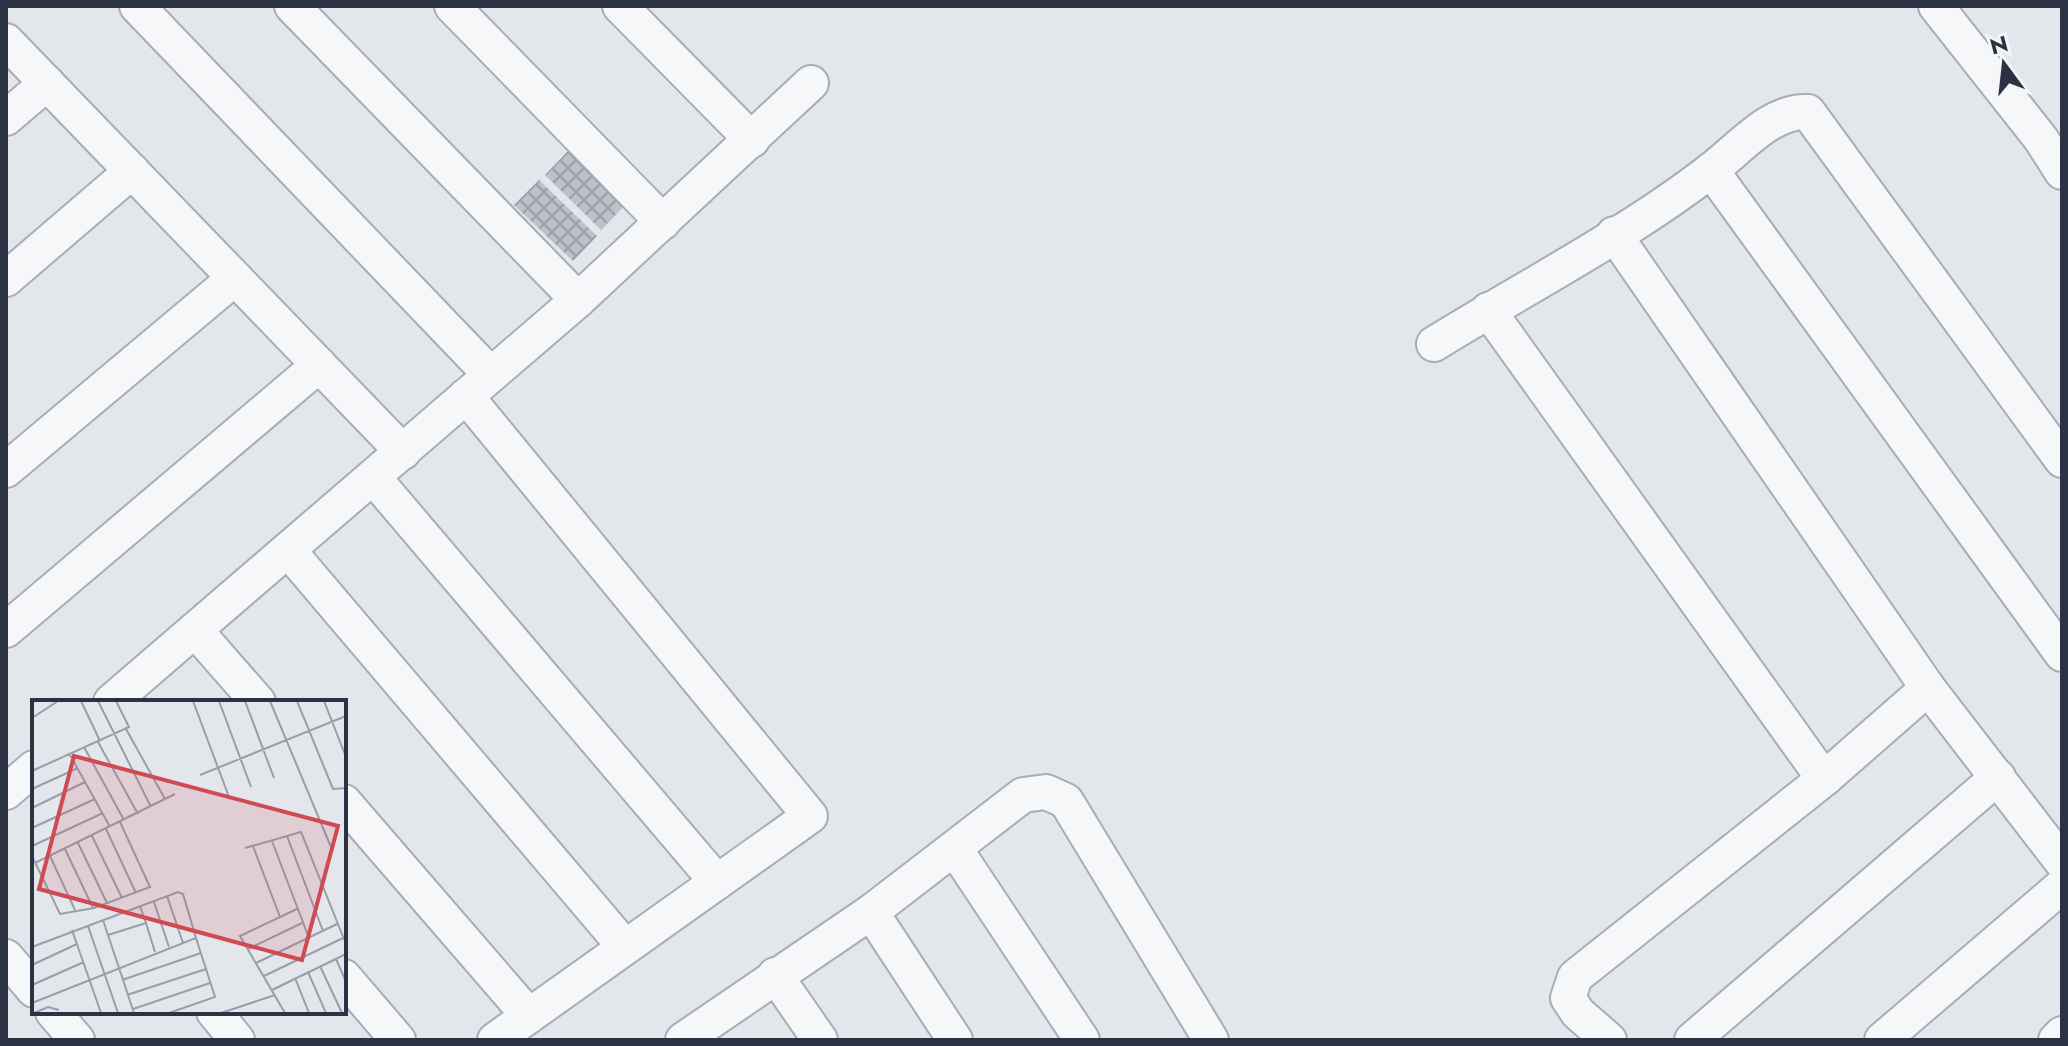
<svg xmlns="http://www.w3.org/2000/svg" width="2068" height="1046" font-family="Jost,sans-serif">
	<defs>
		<pattern id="building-cross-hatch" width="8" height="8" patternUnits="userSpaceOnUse" patternTransform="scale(2)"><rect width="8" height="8" fill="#bdc1cb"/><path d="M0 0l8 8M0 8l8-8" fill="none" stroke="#9a9da6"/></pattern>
	</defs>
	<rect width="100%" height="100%" fill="#e3e6eb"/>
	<g fill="url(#building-cross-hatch)">
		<polygon points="569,150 625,205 601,230 545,175"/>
		<polygon points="539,180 597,236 573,261 514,205"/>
	</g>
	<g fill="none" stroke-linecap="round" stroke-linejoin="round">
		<g stroke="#a8acb6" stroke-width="38">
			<g id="minor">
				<polyline points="137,6 490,374"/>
				<polyline points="292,6 578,300"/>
				<polyline points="452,6 663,222"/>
				<polyline points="620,6 752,140"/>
				<polyline points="1936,6 2041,139 2062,172"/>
				<polyline points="6,41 403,452"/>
				<polyline points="6,118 47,83"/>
				<polyline points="1711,170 2062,654"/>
				<polyline points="1614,234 1928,688 2062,862"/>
				<polyline points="6,279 132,171"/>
				<polyline points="1488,310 1824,779"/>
				<path d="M1434,344c92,-57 197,-111 281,-177 27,-21 57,-57 93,-55l254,348"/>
				<polyline points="466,396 810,816 495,1040"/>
				<polyline points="6,470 235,278"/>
				<polyline points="373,477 717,882"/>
				<polyline points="288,550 625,947"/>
				<polyline points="6,630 319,365"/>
				<polyline points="195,630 258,702"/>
				<polyline points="111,702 578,300 811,83"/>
				<polyline points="6,792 34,768"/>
				<polyline points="344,802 529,1016"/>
				<polyline points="955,849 1082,1040"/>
				<polyline points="871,912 955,1040"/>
				<polyline points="6,957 34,990"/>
				<polyline points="775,975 820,1040"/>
				<polyline points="344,977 398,1040"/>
				<polyline points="53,1012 77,1040"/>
				<polyline points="214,1012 237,1040"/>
				<polyline points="683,1040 871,912 1023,795 1046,792 1066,801 1211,1040"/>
				<polyline points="1609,1040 1578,1013 1568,998 1575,977 1824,779 1928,688"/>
				<polyline points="1692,1040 1998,777"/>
				<polyline points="1882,1040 2062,886"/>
				<polyline points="2056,1040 2062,1034"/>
			</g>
		</g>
		<use href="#minor" stroke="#f6f7f9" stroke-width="34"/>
	</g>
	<g transform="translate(32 700)">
		<rect width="314" height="314" fill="#e3e6eb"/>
		<path fill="none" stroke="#999ea8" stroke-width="2" d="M49,1l19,40M66,1l53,106M161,1l36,96M187,1l32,86M213,1l29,77M238,1l63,151M265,1l36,88 13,-1M292,1l22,56M0,18l26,-17M94,29l39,70M66,42l40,72M52,47l40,73M37,53l41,74M0,71l97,-44 -13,-26M168,75l146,-59M0,89l46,-21M0,108l53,-26M0,128l63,-29M74,129l30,64M60,136l30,62M255,136l36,95M240,141l37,97M46,143l29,60M0,146l71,-33M221,146l27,71M213,148l56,-16 45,112M33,149l28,59M0,156l28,58 34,-6 56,-21 -30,-65M18,156l25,54M3,163l140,-69M135,196l16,47M122,202l15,45M71,220l31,93M114,223l9,29M56,226l30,87M40,230l29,83M76,235l38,-12 -6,-17M0,247l146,-55 5,2 13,44 -164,65M216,249l54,-26M304,259l10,23M224,263l81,-39M0,265l45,-21M288,266l22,47M276,272l18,41M232,276l79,-38M263,278l14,35M90,280l79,-27M0,285l52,-23M240,290l74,-36M95,295l79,-26M101,309l77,-26M2,313l14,-6 11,3M137,313l46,-16 -19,-59M189,313l54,-18M253,313l-45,-77 57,-27"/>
		<path fill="#cf4a52" fill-opacity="0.15" stroke="#cf4a52" stroke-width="4" d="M42,56l264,70 -36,134 -263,-71z"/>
		<rect width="314" height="314" fill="none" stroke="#2b3244" stroke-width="4"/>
	</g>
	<rect width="2068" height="1046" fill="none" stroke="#2b3244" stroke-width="16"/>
	<g transform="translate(2004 64) rotate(345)" stroke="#f3f5f8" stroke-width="6" paint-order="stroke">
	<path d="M0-6L14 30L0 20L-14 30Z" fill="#2b3244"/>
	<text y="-12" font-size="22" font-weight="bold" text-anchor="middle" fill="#2b3244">N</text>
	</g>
</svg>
